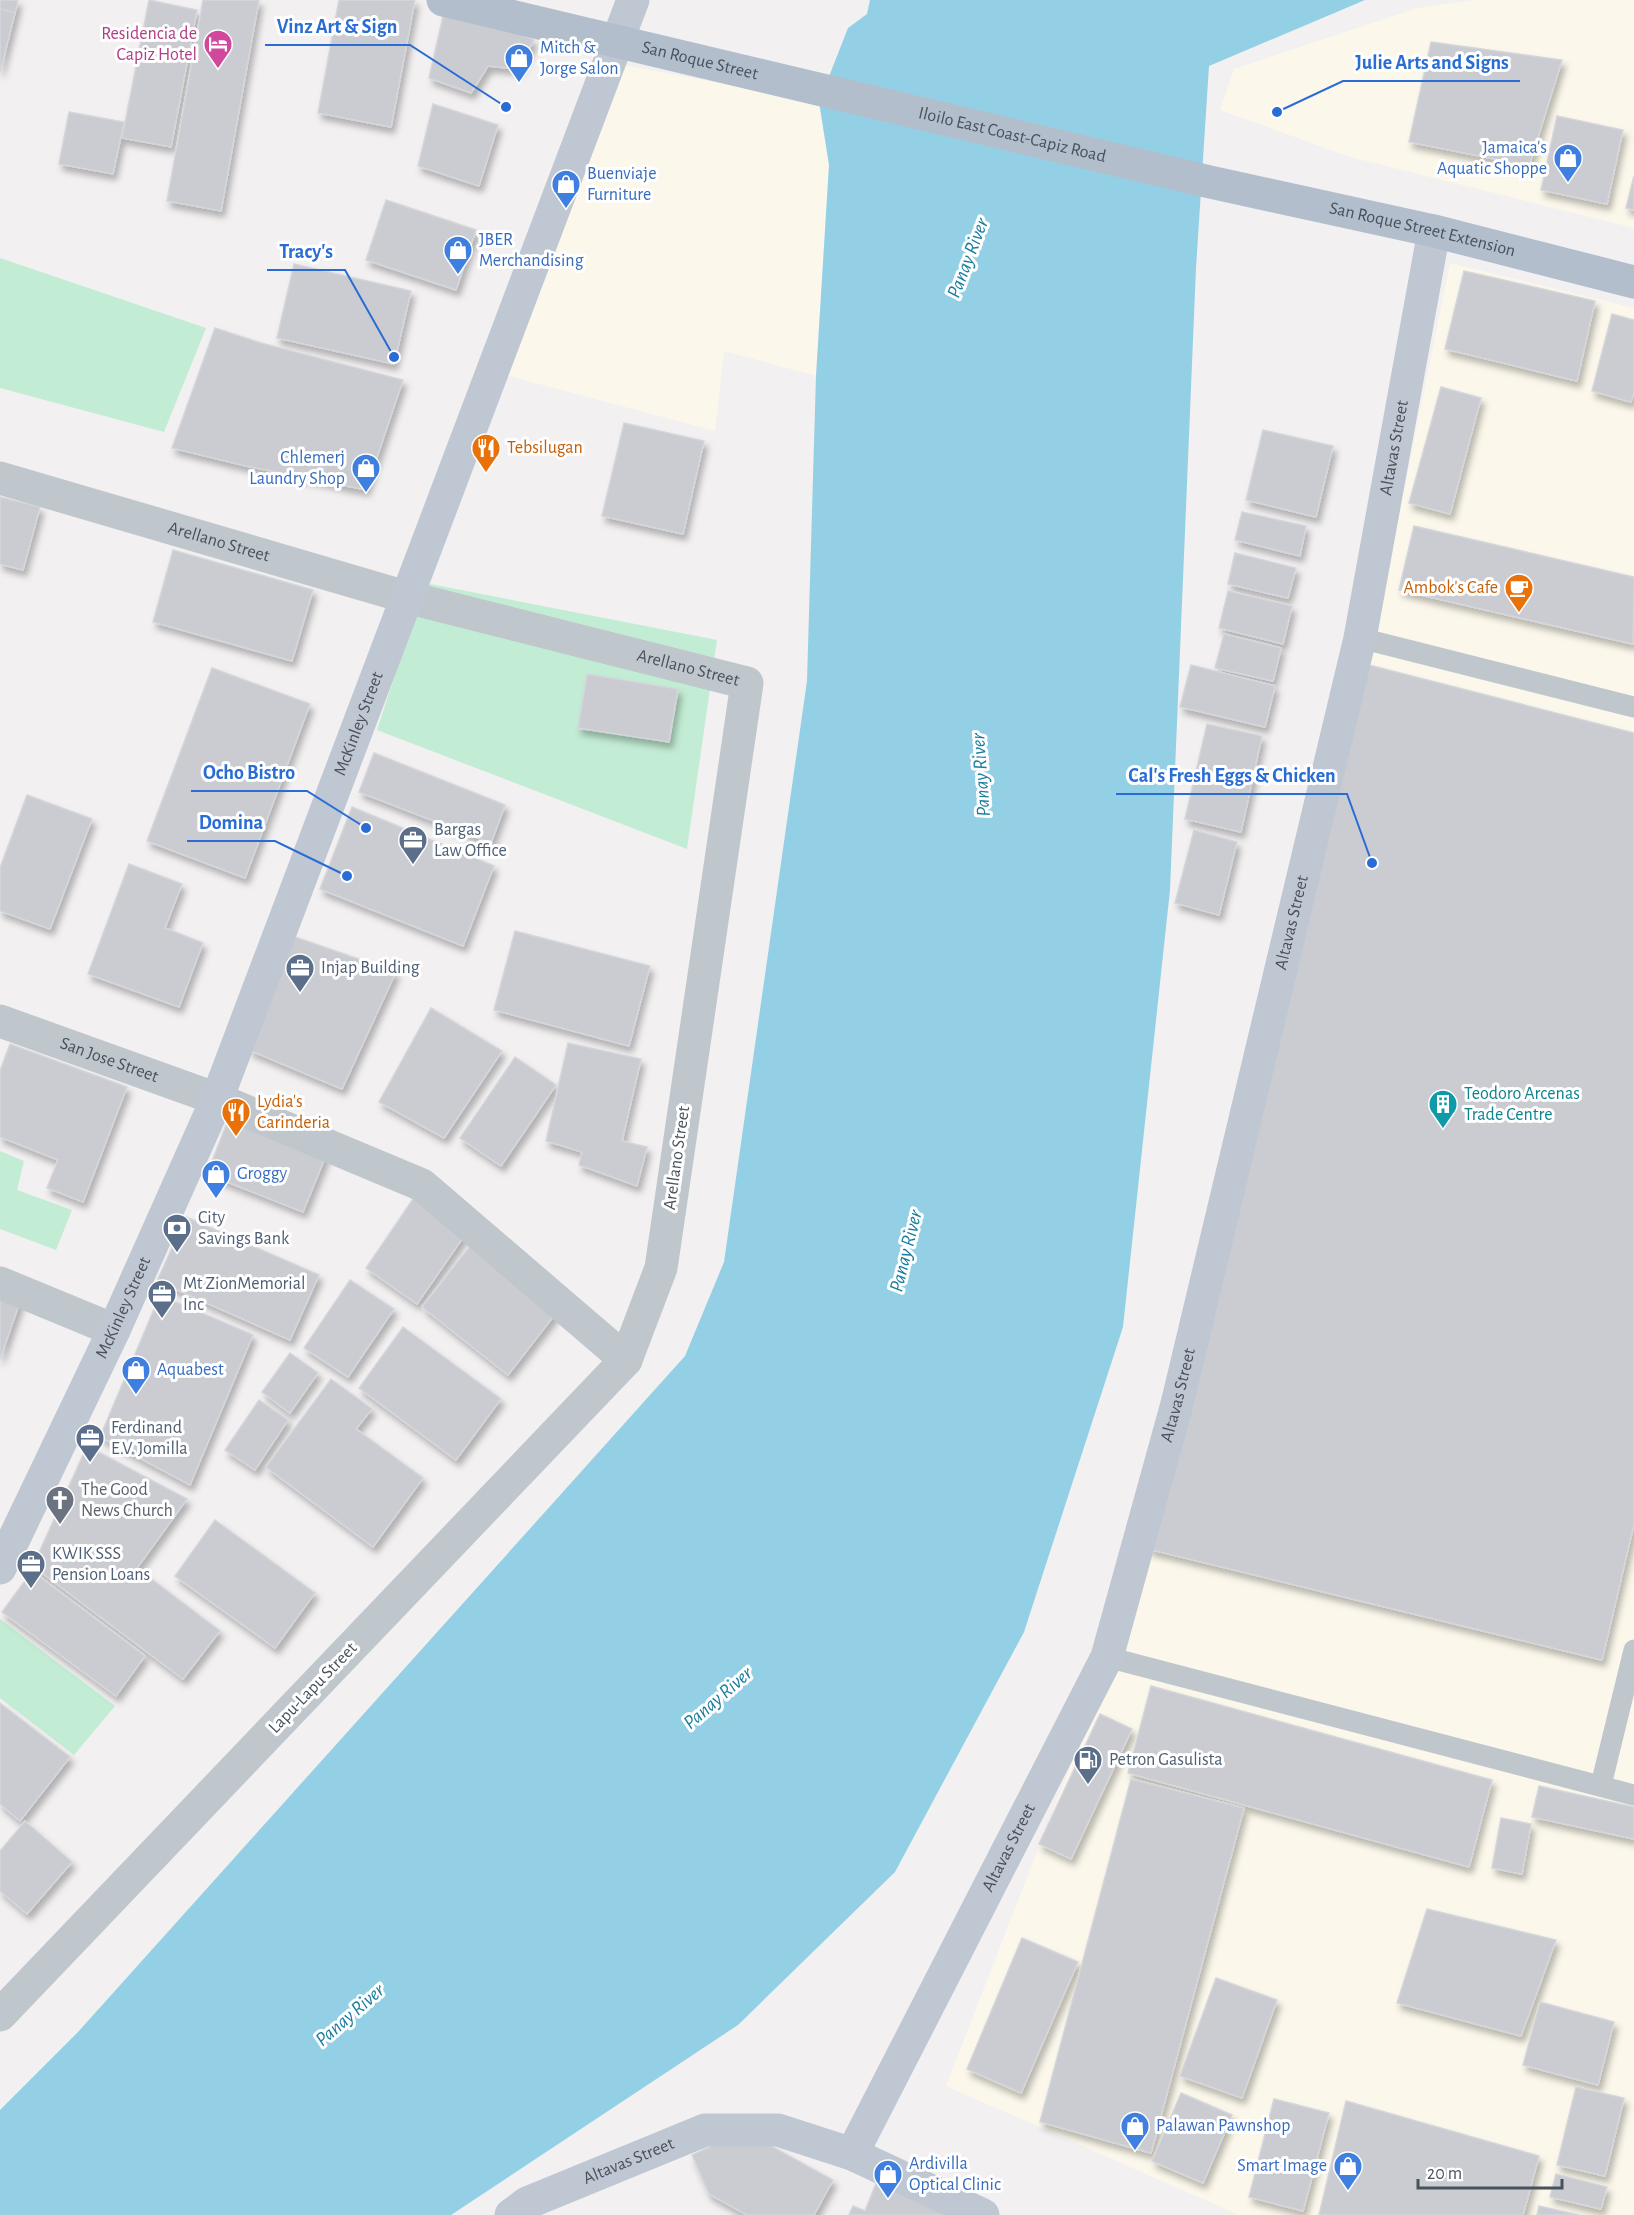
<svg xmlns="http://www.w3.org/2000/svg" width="1634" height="2215" font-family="'Alegreya Sans',sans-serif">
	<defs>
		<filter id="shadow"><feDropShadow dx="3.5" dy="6" stdDeviation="3" flood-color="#0004"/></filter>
	</defs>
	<rect width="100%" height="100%" fill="#f2f0f0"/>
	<g fill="#fbf7eb">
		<polygon points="1475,0 1634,0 1634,228 1350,157 1220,110 1234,69 1418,8"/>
		<polygon points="623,65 819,102 829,165 816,376 724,351 715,431 501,374"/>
		<polygon points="1450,263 1634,308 1634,2215 1239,2215 946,2086 1118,1643 1358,716"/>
	</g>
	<g fill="#c3ecd4">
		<polygon points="0,258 206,328 164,432 0,388"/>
		<polygon points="425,583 717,640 687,849 377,730"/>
		<polygon points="0,1151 24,1161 17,1190 72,1210 56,1250 0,1229"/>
		<polygon points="0,1619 115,1706 74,1755 0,1698"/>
	</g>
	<polygon fill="#94d0e5" points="870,0 1365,0 1209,66 1196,268 1170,890 1123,1327 1024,1632 895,1872 738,2025 451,2215 0,2215 0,2110 78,2032 685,1356 724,1262 807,681 816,376 829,165 819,102 848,28 867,14"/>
	<g fill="#caccd2" stroke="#d4d6db" stroke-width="1.5" filter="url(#shadow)">
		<polygon points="0,0 18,0 15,13 0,9"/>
		<polygon points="149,0 197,10 171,147 122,138"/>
		<polygon points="203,0 259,0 221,211 167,201"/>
		<polygon points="339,0 415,0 391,127 318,113"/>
		<polygon points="446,3 534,40 518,69 488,66 471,93 429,78"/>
		<polygon points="0,9 15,13 0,72"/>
		<polygon points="1431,42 1562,60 1529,166 1409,142"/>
		<polygon points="433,104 498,125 479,186 418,166"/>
		<polygon points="69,112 124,122 113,174 59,164"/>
		<polygon points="1557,116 1623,130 1607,204 1541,190"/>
		<polygon points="1634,176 1634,210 1626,208"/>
		<polygon points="386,200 476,230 456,290 366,260"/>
		<polygon points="294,264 411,291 394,364 277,338"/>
		<polygon points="1464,271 1595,301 1577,381 1445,349"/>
		<polygon points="1612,314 1634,320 1634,391 1631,402 1592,391"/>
		<polygon points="215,328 261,343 403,380 366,490 246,466 172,448"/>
		<polygon points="1441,387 1481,398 1450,514 1409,503"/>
		<polygon points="624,423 704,441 683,534 602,516"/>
		<polygon points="1263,430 1333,446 1316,517 1246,500"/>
		<polygon points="0,497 40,507 23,570 0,564"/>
		<polygon points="1242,512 1306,526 1300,556 1235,540"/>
		<polygon points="1414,526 1634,577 1633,644 1399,590"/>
		<polygon points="173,550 313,590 292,661 153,622"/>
		<polygon points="1235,553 1296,568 1288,598 1228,584"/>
		<polygon points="1228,591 1292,606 1283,644 1219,628"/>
		<polygon points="1224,634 1281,648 1273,681 1215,668"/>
		<polygon points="1365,664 1634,733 1634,1524 1602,1660 1148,1549"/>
		<polygon points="1191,665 1275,686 1265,727 1180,707"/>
		<polygon points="212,668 310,704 245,878 147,841"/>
		<polygon points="587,674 678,689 669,742 578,728"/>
		<polygon points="1207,724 1262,736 1241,832 1185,819"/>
		<polygon points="374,753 505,805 491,843 359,792"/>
		<polygon points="27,795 92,819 50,929 0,911 0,868"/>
		<polygon points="352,807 494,866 463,946 320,889"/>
		<polygon points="1194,830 1237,842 1219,915 1175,903"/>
		<polygon points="129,864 182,884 165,928 203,943 179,1007 88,974"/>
		<polygon points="515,931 650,966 629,1046 494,1010"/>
		<polygon points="295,937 396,972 342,1089 249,1050"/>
		<polygon points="431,1008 502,1051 444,1138 379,1102"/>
		<polygon points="568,1043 641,1059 622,1141 647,1147 637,1186 579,1165 582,1152 546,1141"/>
		<polygon points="10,1044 127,1087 83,1202 47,1188 58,1160 0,1137 0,1071"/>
		<polygon points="515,1057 556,1085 501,1166 460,1138"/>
		<polygon points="232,1110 329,1148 303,1212 207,1174"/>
		<polygon points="417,1193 469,1229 417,1304 366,1268"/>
		<polygon points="186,1217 319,1275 290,1340 157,1281"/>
		<polygon points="474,1241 560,1308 508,1375 422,1307"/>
		<polygon points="350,1280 394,1309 348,1377 304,1348"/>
		<polygon points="0,1291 21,1299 0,1359"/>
		<polygon points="160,1295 253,1335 190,1485 100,1437"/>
		<polygon points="403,1327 501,1399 456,1460 359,1388"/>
		<polygon points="290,1353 318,1373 290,1413 262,1392"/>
		<polygon points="331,1379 372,1409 356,1429 423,1478 373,1547 266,1467"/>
		<polygon points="259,1400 288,1420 255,1470 225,1450"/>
		<polygon points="87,1446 187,1499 137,1568 220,1631 183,1679 33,1566"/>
		<polygon points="215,1520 315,1593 275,1648 175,1576"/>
		<polygon points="32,1571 145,1656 116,1696 2,1612"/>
		<polygon points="1151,1686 1492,1780 1469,1867 1128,1773"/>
		<polygon points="0,1703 70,1757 20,1821 0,1804"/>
		<polygon points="1100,1714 1132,1729 1071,1859 1039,1844"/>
		<polygon points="1131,1779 1244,1808 1151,2153 1040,2122"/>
		<polygon points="1539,1786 1634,1807 1634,1839 1532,1817"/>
		<polygon points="1501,1818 1531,1824 1522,1874 1492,1868"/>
		<polygon points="25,1821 72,1862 27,1914 0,1891 0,1851"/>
		<polygon points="1427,1909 1556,1940 1521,2036 1397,2003"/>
		<polygon points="1022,1938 1078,1962 1021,2093 967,2069"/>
		<polygon points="1216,1978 1277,2000 1242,2098 1180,2076"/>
		<polygon points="1540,2002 1614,2022 1598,2085 1523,2065"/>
		<polygon points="1576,2087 1624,2098 1605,2176 1557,2165"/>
		<polygon points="1181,2093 1232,2115 1203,2183 1152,2161"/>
		<polygon points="1274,2099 1329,2113 1303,2211 1249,2197"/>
		<polygon points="1346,2101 1539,2156 1523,2215 1319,2215"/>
		<polygon points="744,2131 833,2180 814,2215 747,2215 709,2194 692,2155"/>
		<polygon points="1556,2174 1607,2187 1601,2209 1550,2197"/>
		<polygon points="877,2181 950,2215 849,2215 853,2206 865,2211"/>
		<polygon points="1539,2206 1579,2215 1537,2215"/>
	</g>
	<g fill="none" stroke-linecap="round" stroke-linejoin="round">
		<g stroke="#bfc7cd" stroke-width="21">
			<polyline points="1360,638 1634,707"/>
			<polyline points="1107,1657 1634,1795"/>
			<polyline points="1601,1785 1634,1650"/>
		</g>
		<g stroke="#bfc7cd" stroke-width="33">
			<path id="s1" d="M0,478l406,119 341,86 -86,585 -35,92 -626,655"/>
			<path id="s2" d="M0,1021l217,78 205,86 204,175"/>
			<polyline points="0,1283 114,1330"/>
		</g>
		<g stroke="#bfc7d2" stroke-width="33">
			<path id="s3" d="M0,1568l114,-238 103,-231 416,-1099"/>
			<path id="s4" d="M852,2154l255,-497 70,-253 183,-766 74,-407"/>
			<path id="s5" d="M511,2215l16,-12 178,-73h73l74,24 131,61"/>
		</g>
		<path stroke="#b2becc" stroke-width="33" id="s6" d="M443,0l767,182 224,49 200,51"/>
	</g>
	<defs>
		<g id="hotel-pin" transform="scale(1.5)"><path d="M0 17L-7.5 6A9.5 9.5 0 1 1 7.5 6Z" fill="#d1479c" stroke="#fff"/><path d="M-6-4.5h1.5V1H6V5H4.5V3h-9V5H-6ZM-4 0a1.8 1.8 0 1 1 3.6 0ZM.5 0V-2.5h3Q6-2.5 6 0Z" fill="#fff"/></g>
		<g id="shop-pin" transform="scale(1.5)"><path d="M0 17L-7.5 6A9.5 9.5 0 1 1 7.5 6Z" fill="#3f7fe0" stroke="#fff"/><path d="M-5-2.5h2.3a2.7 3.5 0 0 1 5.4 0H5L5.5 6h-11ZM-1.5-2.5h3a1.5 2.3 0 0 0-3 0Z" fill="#fff"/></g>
		<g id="restaurant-pin" transform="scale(1.5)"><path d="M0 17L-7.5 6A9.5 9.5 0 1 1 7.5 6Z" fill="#e8710a" stroke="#fff"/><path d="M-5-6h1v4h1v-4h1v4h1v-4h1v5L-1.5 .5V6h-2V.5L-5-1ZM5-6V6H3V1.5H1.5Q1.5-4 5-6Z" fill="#fff"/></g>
		<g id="cafe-pin" transform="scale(1.5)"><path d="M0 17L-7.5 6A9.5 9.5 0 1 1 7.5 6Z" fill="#e8710a" stroke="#fff"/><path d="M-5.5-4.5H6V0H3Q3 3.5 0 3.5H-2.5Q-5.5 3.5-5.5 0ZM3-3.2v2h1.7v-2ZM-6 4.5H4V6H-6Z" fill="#fff"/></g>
		<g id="office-pin" transform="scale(1.5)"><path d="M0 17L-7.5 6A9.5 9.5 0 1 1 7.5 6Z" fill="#5c6f8a" stroke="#fff"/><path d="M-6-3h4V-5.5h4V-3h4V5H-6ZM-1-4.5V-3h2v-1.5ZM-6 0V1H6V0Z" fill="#fff"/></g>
		<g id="building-pin" transform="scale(1.5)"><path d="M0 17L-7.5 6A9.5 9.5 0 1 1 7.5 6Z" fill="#0f9aa8" stroke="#fff"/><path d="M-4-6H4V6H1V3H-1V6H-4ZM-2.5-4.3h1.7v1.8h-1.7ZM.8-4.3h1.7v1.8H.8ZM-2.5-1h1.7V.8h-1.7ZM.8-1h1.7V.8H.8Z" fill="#fff"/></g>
		<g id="bank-pin" transform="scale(1.5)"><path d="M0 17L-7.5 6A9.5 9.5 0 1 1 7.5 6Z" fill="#5c6f8a" stroke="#fff"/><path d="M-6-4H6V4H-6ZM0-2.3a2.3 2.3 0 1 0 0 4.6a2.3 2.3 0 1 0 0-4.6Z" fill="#fff"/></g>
		<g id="church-pin" transform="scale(1.5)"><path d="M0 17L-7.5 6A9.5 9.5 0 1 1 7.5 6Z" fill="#6b7280" stroke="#fff"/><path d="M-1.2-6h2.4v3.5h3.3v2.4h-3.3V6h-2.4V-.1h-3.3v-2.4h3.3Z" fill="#fff"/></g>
		<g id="fuel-pin" transform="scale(1.5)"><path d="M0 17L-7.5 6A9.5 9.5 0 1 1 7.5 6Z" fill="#5c6f8a" stroke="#fff"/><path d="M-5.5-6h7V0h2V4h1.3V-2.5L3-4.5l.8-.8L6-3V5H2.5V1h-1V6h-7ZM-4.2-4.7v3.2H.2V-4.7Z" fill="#fff"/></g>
	</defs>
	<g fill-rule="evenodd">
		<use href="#hotel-pin" x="218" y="44"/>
		<use href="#shop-pin" x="519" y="58"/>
		<use href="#shop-pin" x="1568" y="158"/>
		<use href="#shop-pin" x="566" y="184"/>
		<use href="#shop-pin" x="458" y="250"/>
		<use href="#restaurant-pin" x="486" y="448"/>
		<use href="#shop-pin" x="366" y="468"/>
		<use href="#cafe-pin" x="1519" y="588"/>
		<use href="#office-pin" x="413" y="840"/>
		<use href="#office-pin" x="300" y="968"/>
		<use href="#building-pin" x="1443" y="1104"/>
		<use href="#restaurant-pin" x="236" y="1112"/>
		<use href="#shop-pin" x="216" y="1174"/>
		<use href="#bank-pin" x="177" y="1228"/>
		<use href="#office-pin" x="162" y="1294"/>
		<use href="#shop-pin" x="136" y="1370"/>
		<use href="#office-pin" x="90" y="1438"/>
		<use href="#church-pin" x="60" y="1500"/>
		<use href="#office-pin" x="31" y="1564"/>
		<use href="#fuel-pin" x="1088" y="1760"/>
		<use href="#shop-pin" x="1135" y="2126"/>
		<use href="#shop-pin" x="1348" y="2166"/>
		<use href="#shop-pin" x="888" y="2174"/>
	</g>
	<g text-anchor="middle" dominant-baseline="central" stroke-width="6" stroke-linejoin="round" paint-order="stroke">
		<g font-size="18" fill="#b23c85" stroke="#fff" text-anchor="end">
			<text x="197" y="34">Residencia de<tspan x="197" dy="21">Capiz Hotel</tspan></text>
		</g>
		<g font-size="18" fill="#366cbe" stroke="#fff" text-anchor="start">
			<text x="540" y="48">Mitch &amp;<tspan x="540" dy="21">Jorge Salon</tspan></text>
			<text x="1547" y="148" text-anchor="end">Jamaica's<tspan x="1547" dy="21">Aquatic Shoppe</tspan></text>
			<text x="587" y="174">Buenviaje<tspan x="587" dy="21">Furniture</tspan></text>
			<text x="479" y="240">JBER<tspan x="479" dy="21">Merchandising</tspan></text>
			<text x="345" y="458" text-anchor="end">Chlemerj<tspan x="345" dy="21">Laundry Shop</tspan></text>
			<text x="237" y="1174">Groggy</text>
			<text x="157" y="1370">Aquabest</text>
			<text x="1156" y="2126">Palawan Pawnshop</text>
			<text x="909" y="2164">Ardivilla<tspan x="909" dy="21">Optical Clinic</tspan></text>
			<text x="1327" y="2166" text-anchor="end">Smart Image</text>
		</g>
		<g font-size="18" fill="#49525c" stroke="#fff">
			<text stroke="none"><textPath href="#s6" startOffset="264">San Roque Street</textPath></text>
			<text stroke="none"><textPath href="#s6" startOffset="585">Iloilo East Coast-Capiz Road</textPath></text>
			<text stroke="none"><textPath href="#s6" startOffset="1006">San Roque Street Extension</textPath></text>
			<text stroke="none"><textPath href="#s4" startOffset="1802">Altavas Street</textPath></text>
			<text stroke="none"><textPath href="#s1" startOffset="228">Arellano Street</textPath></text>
			<text stroke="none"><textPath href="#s1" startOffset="714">Arellano Street</textPath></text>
			<text stroke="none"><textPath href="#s3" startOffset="918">McKinley Street</textPath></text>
			<text stroke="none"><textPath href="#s4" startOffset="1316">Altavas Street</textPath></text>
			<text stroke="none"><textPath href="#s2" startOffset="116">San Jose Street</textPath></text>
			<text transform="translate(677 1158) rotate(-82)">Arellano Street</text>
			<text stroke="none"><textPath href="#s3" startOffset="288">McKinley Street</textPath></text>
			<text stroke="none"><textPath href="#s4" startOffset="830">Altavas Street</textPath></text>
			<text transform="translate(313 1688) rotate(-46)">Lapu-Lapu Street</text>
			<text stroke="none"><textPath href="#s4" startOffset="344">Altavas Street</textPath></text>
			<text stroke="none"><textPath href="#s5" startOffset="130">Altavas Street</textPath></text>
		</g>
		<g font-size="18" fill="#c56008" stroke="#fff" text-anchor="start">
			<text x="507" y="448">Tebsilugan</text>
			<text x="1498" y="588" text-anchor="end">Ambok's Cafe</text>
			<text x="257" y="1102">Lydia's<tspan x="257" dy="21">Carinderia</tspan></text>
		</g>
		<g font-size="18" fill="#4e5e75" stroke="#fff" text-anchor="start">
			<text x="434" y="830">Bargas<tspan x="434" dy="21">Law Office</tspan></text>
			<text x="321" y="968">Injap Building</text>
			<text x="198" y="1218">City<tspan x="198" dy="21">Savings Bank</tspan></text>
			<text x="183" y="1284">Mt ZionMemorial<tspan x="183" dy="21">Inc</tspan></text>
			<text x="111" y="1428">Ferdinand<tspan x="111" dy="21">E.V. Jomilla</tspan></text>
			<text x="52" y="1554">KWIK SSS<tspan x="52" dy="21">Pension Loans</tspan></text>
			<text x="1109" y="1760">Petron Gasulista</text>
		</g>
		<g font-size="18" fill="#0d838f" stroke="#fff" text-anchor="start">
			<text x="1464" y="1094">Teodoro Arcenas<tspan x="1464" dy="21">Trade Centre</tspan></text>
		</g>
		<g font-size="18" fill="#5b616d" stroke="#fff" text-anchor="start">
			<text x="81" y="1490">The Good<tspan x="81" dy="21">News Church</tspan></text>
		</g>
		<g font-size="20" font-style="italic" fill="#197d9f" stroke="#fff">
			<text transform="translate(968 258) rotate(-69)">Panay River</text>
			<text transform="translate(981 775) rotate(-94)">Panay River</text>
			<text transform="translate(906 1251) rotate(-76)">Panay River</text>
			<text transform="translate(718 1698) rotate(-41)">Panay River</text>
			<text transform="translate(350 2015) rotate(-41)">Panay River</text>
		</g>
	</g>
	<path fill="none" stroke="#296cd3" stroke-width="2" d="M506 107L410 45H265M1277 112L1343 81H1520M394 357L345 270H267M366 828L307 791H191M1372 863L1347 794H1116M347 876L275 841H187"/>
	<g fill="#296cd3" stroke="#fff" stroke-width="2">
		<circle cx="506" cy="107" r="6"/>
		<circle cx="1277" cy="112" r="6"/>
		<circle cx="394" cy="357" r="6"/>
		<circle cx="366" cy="828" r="6"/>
		<circle cx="1372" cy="863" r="6"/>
		<circle cx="347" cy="876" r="6"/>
	</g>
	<g font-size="20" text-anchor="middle" font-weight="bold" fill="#296cd3" stroke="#fff" stroke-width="6" stroke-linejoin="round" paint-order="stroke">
		<text x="337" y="33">Vinz Art &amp; Sign</text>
		<text x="1432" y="69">Julie Arts and Signs</text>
		<text x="306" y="258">Tracy's</text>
		<text x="249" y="779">Ocho Bistro</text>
		<text x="1232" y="782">Cal's Fresh Eggs &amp; Chicken</text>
		<text x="231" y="829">Domina</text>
	</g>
	<path d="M1418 2179v9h144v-9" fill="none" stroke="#49525c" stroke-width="3"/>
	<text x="1427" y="2179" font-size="18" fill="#49525c" stroke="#ffffff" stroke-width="4.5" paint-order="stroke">20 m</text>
</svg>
